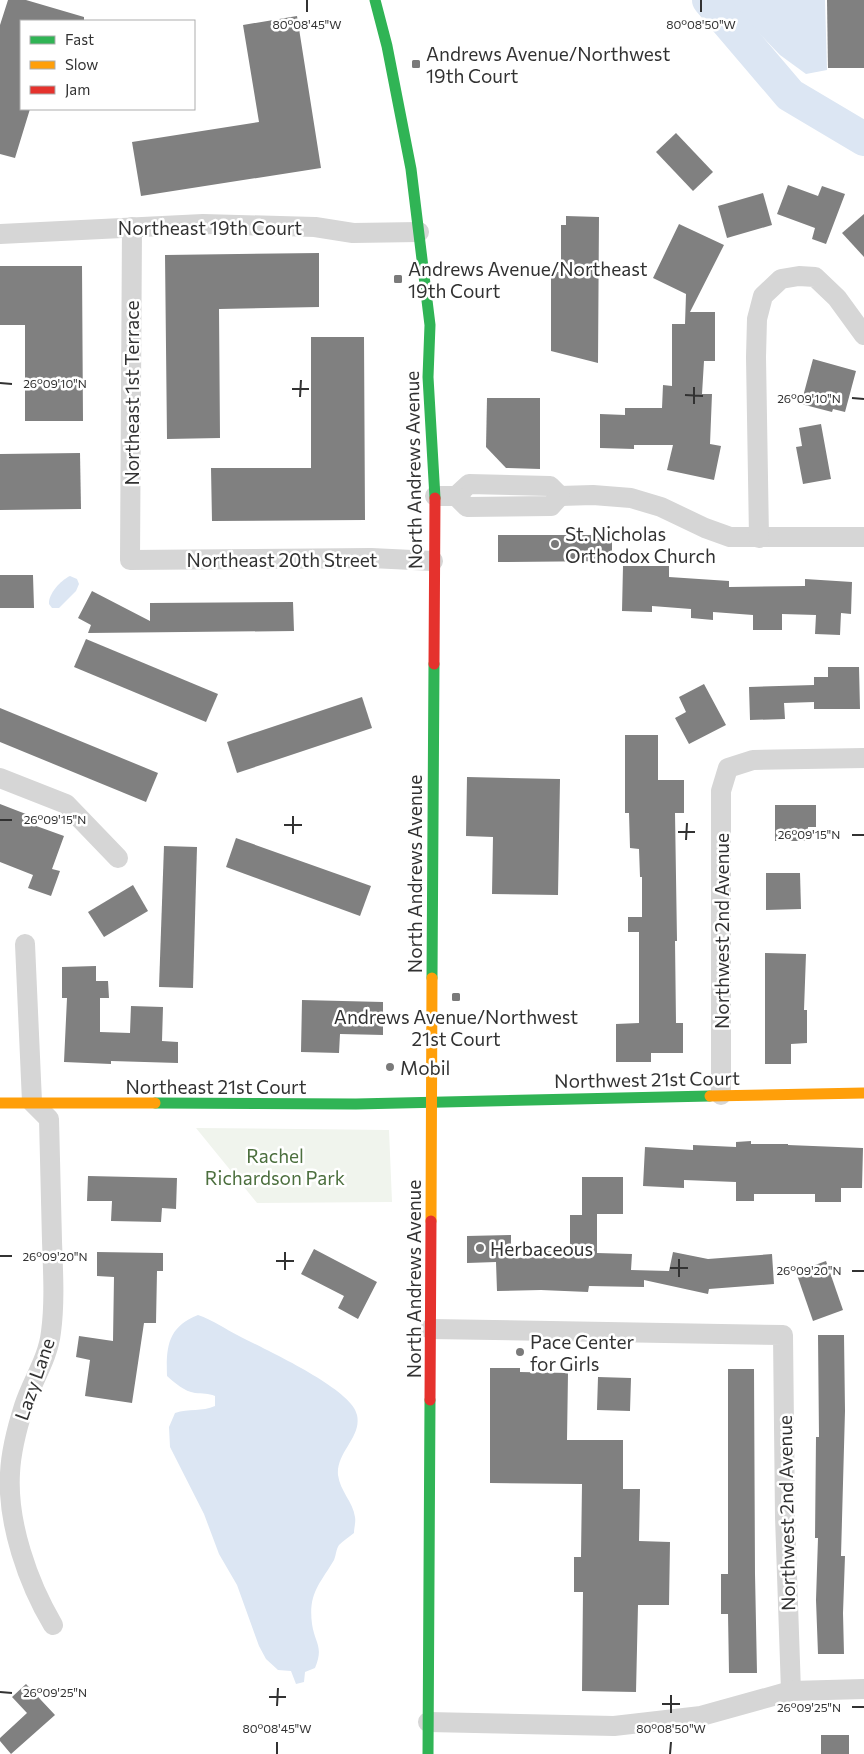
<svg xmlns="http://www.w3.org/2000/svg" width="864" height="1754" font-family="Commissioner,sans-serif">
	<rect width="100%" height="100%" fill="#fff"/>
	<polygon fill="#f0f4ed" points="196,1128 389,1130 392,1202 257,1203"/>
	<g fill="#dce6f3">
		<polygon points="727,0 825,0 827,70 806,74 780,55"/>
		<path d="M70,576l7,3 2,5 -3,7 -17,17h-7l-3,-4c-1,-10 12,-24 21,-28z"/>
		<path d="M198,1315c15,5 27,14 41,21 23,12 114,53 118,79 5,22 -21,37 -19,60 2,16 15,27 17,42 1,5 -1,11 -1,16 -5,4 -11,8 -15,12 -3,4 -3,11 -5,15 -14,24 -26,33 -22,64 3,20 12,22 3,44l-10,4 -1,10 -8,2 -5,-13 -13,-1 -12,-11 -7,-13 -22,-61 -18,-31 -15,-40 -34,-67 -1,-20 6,-14c14,-5 27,-1 40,-7v-10c-7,-3 -12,-2 -20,-3 -11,-2 -19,-9 -28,-17 -1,-30 1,-49 31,-61z"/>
	</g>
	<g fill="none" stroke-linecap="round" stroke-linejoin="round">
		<polyline stroke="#dce6f3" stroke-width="34" points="709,0 790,95 864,139"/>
	</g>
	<g fill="#808080">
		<polygon points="8,0 26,0 84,17 84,21 21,21 21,109 30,109 15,158 0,154 0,25"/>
		<polygon points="827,0 864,0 864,68 828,68"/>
		<polygon points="297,16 321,168 141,196 132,142 259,122 243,25"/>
		<polygon points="676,133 713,172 693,191 656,152"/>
		<polygon points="788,185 818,196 822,186 845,194 826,244 812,239 815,228 777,214"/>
		<polygon points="763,193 772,225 727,238 718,206"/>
		<polygon points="864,214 864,257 842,233"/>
		<polygon points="566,216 599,217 598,363 551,351 551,276 555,276 555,272 561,272 561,225 566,225"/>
		<polygon points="679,224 724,245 690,312 715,312 715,361 704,361 702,394 712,394 710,444 721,446 714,480 667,470 673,445 634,445 634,449 600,448 600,414 625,415 625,408 662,408 663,385 672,386 672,324 685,324 686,294 653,278"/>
		<polygon points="319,253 319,307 219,309 220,438 167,439 165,255"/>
		<polygon points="0,266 82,266 83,421 25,421 25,325 0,325"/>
		<polygon points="311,337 364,337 365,520 212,521 211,468 311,468"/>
		<polygon points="813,359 856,371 845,412 833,409 832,412 801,404"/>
		<polygon points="487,398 540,398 540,469 506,468 486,447"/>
		<polygon points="821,424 831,479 803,484 796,447 802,446 799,428"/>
		<polygon points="80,453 81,509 0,510 0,454"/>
		<polygon points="498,535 612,535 612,561 498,562"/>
		<polygon points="623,566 669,566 669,577 729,581 729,587 805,586 805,579 852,582 851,614 841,613 840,635 815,634 816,615 782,614 782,630 753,630 753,615 713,612 713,620 691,618 691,609 652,606 652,612 622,611"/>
		<polygon points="0,575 33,575 34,608 0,608"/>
		<polygon points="92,591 150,621 150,603 293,602 294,631 88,633 91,625 78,618"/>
		<polygon points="86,639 218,694 206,722 74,667"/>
		<polygon points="828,667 859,667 860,709 814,709 814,702 784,703 785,719 750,720 749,687 814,685 814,677 828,677"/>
		<polygon points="704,684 726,725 689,744 675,718 686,712 679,697"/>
		<polygon points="362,697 372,728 237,773 227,742"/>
		<polygon points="0,708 158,773 146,802 0,742"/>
		<polygon points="625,735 658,735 658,780 684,780 684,813 675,813 677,941 675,941 676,1023 683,1023 683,1053 651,1053 651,1062 616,1062 616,1024 639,1023 639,932 628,932 628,917 642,917 642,877 640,877 639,849 630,848 629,813 625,813"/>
		<polygon points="467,777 560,779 558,895 492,894 493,837 466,836"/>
		<polygon points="0,804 31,816 28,823 64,836 52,869 60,871 51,896 28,888 33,875 0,862"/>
		<polygon points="775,805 816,805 816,827 808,827 808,841 775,841"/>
		<polygon points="236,838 371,886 360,916 226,867"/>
		<polygon points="164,846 197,847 193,988 159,987"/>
		<polygon points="766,873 800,873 801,909 766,910"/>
		<polygon points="133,885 148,911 104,937 88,912"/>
		<polygon points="765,953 806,954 804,1010 807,1010 807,1043 791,1044 791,1064 765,1064"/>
		<polygon points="96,966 96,981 108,981 109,998 100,998 100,1032 130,1033 131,1006 163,1007 162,1041 178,1042 178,1063 111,1061 111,1064 64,1062 67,998 62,998 62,967"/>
		<polygon points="302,1000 383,1002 383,1035 340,1034 339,1053 301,1052"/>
		<polygon points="751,1141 751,1144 788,1144 788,1145 863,1148 862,1188 841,1188 841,1202 815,1202 815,1194 754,1194 754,1201 736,1201 736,1182 684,1180 684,1188 643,1186 645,1147 693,1150 693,1145 736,1147 736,1142"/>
		<polygon points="88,1176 177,1178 176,1209 162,1208 161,1222 111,1221 112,1201 87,1201"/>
		<polygon points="582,1177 623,1177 623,1214 597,1214 597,1253 632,1254 631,1270 669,1271 673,1252 708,1259 772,1254 774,1284 709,1289 708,1294 644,1280 644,1287 589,1286 588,1292 541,1290 497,1291 496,1262 467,1263 467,1236 511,1235 511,1258 542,1257 542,1251 570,1252 570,1215 582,1215"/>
		<polygon points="314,1249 377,1282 358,1319 338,1308 344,1296 301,1274"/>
		<polygon points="97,1252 163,1253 163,1271 157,1271 156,1323 144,1323 132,1403 85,1396 90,1360 76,1357 79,1336 113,1341 114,1277 97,1276"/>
		<polygon points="826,1261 843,1310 813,1321 796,1272"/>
		<polygon points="818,1335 844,1335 845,1411 841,1556 845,1556 843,1613 844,1654 818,1654 816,1600 818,1538 815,1538 816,1437 819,1437"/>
		<polygon points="490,1368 520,1368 520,1372 568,1373 567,1440 623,1440 623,1489 640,1489 639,1541 670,1542 669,1605 638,1605 636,1692 582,1691 583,1592 574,1592 574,1557 581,1557 582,1484 490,1483"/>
		<polygon points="728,1369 754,1369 755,1574 757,1673 729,1673 728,1614 721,1614 721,1574 728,1574"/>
		<polygon points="598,1377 631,1378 630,1411 597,1410"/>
		<polygon points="26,1684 55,1715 11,1754 0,1741 0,1738 27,1713 12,1697"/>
		<rect x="821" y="1735" width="28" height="19"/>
	</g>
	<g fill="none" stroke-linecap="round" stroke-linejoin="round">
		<g stroke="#d6d6d6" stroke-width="20">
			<polyline points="132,227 130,560 371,558 433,561"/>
			<polyline points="0,234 203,224 315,227 353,233 419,232"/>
			<polyline points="435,496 456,496 469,484 550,486 560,496 593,495 631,498 661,507 705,528 730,537 864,537"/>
			<polyline points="456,496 467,507 551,506 560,496"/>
			<polyline points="759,538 756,357 757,319 763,296 781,279 799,276 815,277 837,298 864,335"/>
			<polyline points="0,778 66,804 118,858"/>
			<path d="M25,944l7,158 17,17c1,41 2,82 3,122 1,30 3,61 -1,91 -3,27 -19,49 -27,74 -7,22 -13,45 -14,67 -3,50 18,110 43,152"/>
			<polyline points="721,1095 721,791 728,768 753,760 864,758"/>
			<polyline points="430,1329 783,1335 785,1517 791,1691"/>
			<polyline points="428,1722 614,1726 701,1716 791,1691 864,1689"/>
		</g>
		<g stroke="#30b455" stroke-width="11">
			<polyline points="375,0 387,46 411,169 430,325 428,377 435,498"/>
			<polyline points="432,978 434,664"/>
			<polyline points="155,1103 356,1104 710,1096"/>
			<polyline points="428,1754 430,1400"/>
		</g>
		<g stroke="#ff9f0a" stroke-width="11">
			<polyline points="710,1096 864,1093"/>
			<polyline points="0,1103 155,1103"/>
			<polyline points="431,1221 432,978"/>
		</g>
		<g stroke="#e5322d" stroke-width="11">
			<polyline points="434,664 435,498"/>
			<polyline points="430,1400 431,1221"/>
		</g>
	</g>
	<path fill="none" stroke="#323232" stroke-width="2" d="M307,12v-12M701,12v-12M0,383l12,1M292,389h17M685,395l18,1M300,397l1,-17M852,398l12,1M694,404v-17M0,820h12M284,825h18M678,832h17M293,834v-18M852,835h12M686,840l1,-17M0,1256h12M276,1261h18M670,1268h18M285,1270v-18M852,1271h12M679,1277v-18M0,1692l12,1M269,1697h17M662,1704h18M277,1706l1,-18M852,1707h12M671,1713v-18M277,1754v-12M670,1754l1,-12"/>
	<g fill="#7a7a7a" stroke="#fff" stroke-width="2">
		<rect x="411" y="59" width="10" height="10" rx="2.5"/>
		<rect x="393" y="274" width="10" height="10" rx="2.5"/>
		<circle cx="555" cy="544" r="5"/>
		<rect x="451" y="992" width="10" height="10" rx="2.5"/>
		<circle cx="390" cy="1067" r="5"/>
		<circle cx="480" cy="1248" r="5"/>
		<circle cx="520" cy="1352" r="5"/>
	</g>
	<g text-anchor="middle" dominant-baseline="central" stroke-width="5" stroke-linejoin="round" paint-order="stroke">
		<g font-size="19" fill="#323232" stroke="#fff" text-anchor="start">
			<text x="426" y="53">Andrews Avenue/Northwest<tspan x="426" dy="22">19th Court</tspan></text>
			<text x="408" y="268">Andrews Avenue/Northeast<tspan x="408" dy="22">19th Court</tspan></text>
			<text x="565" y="533">St. Nicholas<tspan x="565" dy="22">Orthodox Church</tspan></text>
			<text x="456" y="1016" text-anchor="middle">Andrews Avenue/Northwest<tspan x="456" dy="22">21st Court</tspan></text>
			<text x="400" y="1067">Mobil</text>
			<text x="490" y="1248">Herbaceous</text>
			<text x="530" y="1341">Pace Center<tspan x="530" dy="22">for Girls</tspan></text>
		</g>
		<g font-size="19" fill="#323232" stroke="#fff">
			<text x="210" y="227">Northeast 19th Court</text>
			<text transform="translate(131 393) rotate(-90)">Northeast 1st Terrace</text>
			<text transform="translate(413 470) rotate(-91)">North Andrews Avenue</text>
			<text x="282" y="559">Northeast 20th Street</text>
			<text transform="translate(414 874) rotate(-90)">North Andrews Avenue</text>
			<text transform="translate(721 931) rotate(-90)">Northwest 2nd Avenue</text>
			<text transform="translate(647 1079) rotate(-1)">Northwest 21st Court</text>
			<text x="216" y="1086">Northeast 21st Court</text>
			<text transform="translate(413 1279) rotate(-90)">North Andrews Avenue</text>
			<text transform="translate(34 1379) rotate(-71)">Lazy Lane</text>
			<text transform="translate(786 1513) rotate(-91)">Northwest 2nd Avenue</text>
		</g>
		<g font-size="19" fill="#4c6f3e" stroke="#fff">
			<text x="275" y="1155">Rachel<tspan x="275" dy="22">Richardson Park</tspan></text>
		</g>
	</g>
	<g font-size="12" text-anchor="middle" fill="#323232" stroke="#fff" stroke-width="5" stroke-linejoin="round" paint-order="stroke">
		<text x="307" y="29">80°08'45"W</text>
		<text x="701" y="29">80°08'50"W</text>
		<text x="55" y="388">26°09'10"N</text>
		<text x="809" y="403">26°09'10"N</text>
		<text x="55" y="824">26°09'15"N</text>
		<text x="809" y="839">26°09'15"N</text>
		<text x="55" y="1261">26°09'20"N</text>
		<text x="809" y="1275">26°09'20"N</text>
		<text x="55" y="1697">26°09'25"N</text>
		<text x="809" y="1712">26°09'25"N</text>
		<text x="277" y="1733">80°08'45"W</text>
		<text x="671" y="1733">80°08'50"W</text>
	</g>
	<rect x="20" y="20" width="175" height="90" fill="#ffffff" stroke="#adadad"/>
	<rect x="30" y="36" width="25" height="8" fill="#30b455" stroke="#adadad"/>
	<text x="65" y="45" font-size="15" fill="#323232">Fast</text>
	<rect x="30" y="61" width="25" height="8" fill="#ff9f0a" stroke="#adadad"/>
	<text x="65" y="70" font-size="15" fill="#323232">Slow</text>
	<rect x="30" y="86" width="25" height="8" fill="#e5322d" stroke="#adadad"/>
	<text x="65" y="95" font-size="15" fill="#323232">Jam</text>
</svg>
